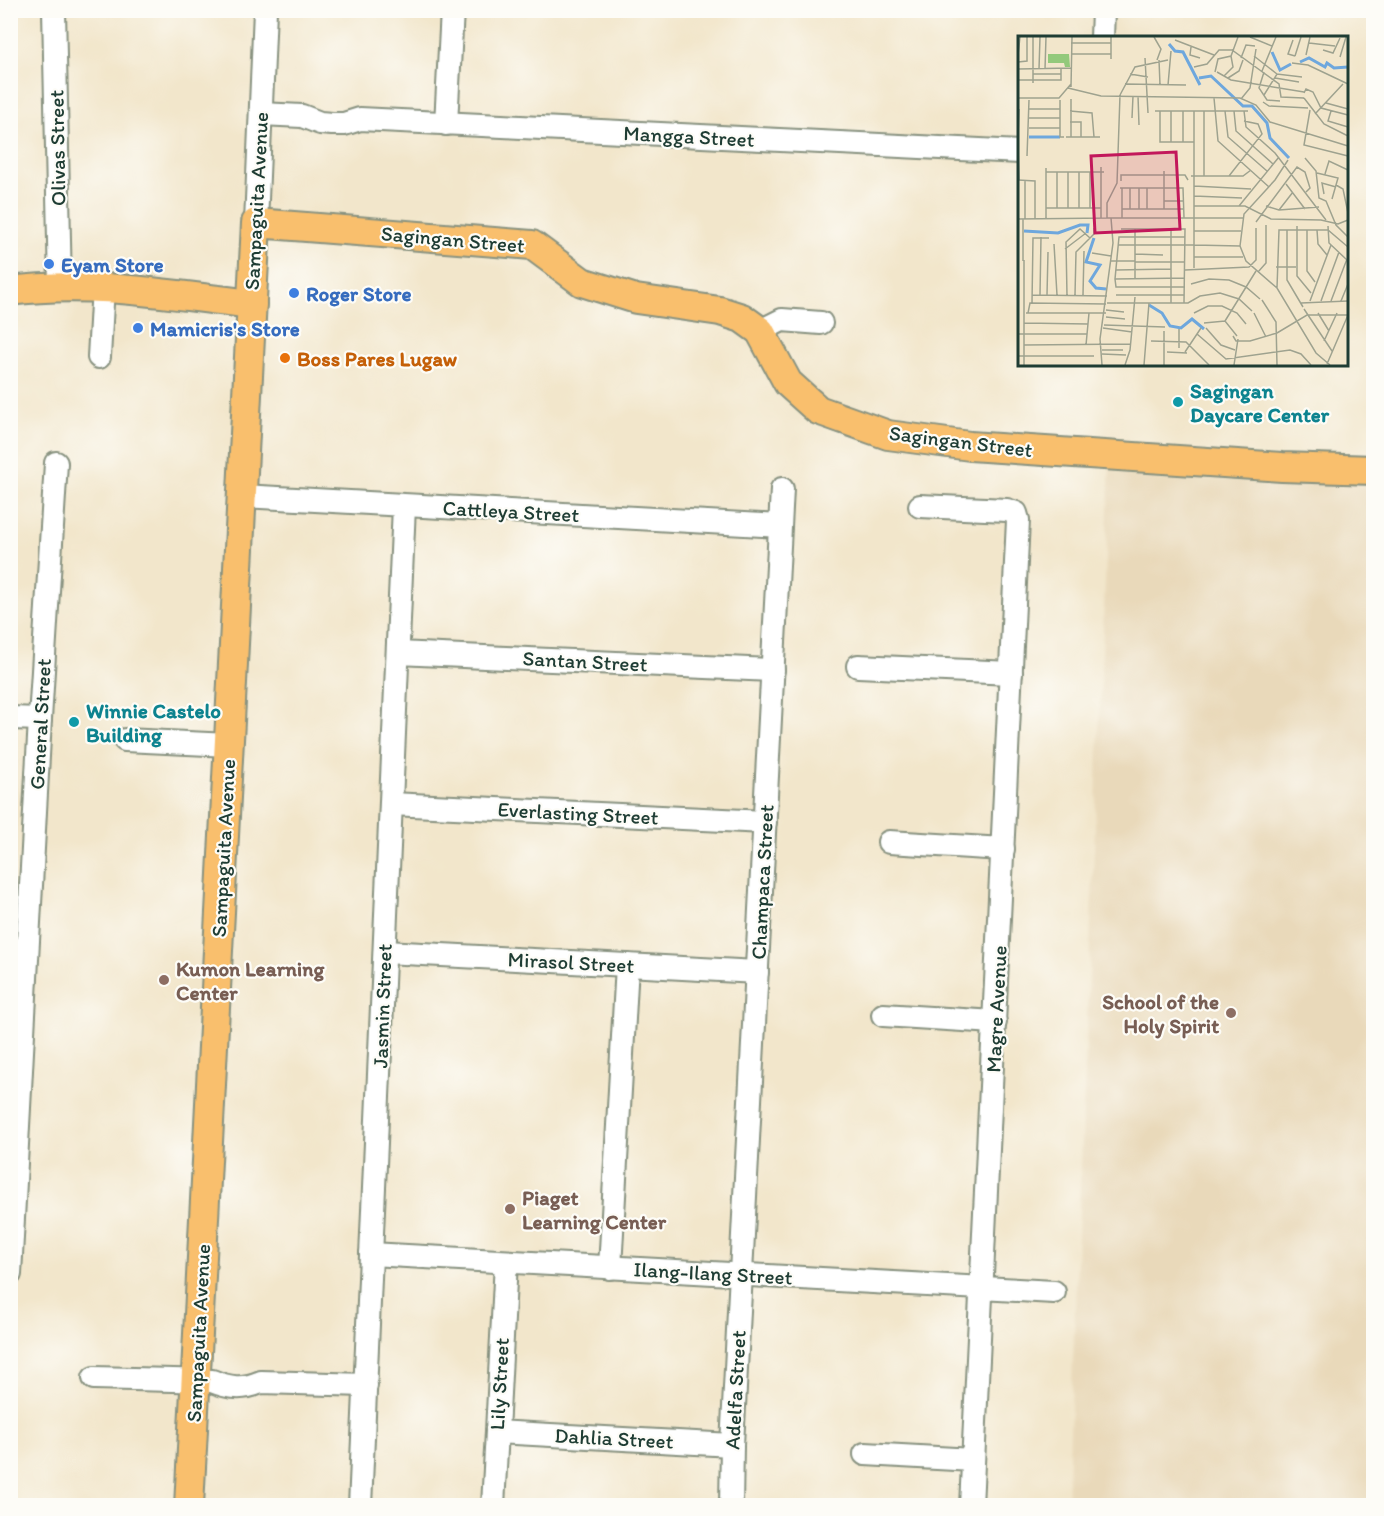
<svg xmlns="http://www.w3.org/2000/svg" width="1384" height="1516" font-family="Itim,sans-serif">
	<rect width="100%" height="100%" fill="#fdfcf7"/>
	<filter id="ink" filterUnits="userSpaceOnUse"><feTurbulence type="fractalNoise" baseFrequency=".0167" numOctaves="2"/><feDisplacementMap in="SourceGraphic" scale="12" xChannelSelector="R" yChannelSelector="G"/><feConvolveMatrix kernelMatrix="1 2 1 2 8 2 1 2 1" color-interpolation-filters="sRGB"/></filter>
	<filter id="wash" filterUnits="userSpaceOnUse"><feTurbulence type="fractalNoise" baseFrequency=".008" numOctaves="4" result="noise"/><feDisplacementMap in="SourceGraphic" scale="24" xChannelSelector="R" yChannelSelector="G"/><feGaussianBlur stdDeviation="1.35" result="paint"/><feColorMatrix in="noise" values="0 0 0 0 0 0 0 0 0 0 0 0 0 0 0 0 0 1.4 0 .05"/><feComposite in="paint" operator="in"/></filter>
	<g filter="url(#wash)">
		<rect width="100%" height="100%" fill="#f2e6cb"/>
		<polygon fill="#e9d9ba" points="1110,462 1373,478 1373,1505 1067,1506"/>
	</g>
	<g filter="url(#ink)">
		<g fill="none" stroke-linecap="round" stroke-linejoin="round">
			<g stroke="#889280" stroke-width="26">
				<g id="minor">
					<polyline points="54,10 60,286"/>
					<polyline points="1102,38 1103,10"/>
					<polyline points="261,114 302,116 320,123 332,124 344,124 360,119 1020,152"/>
					<polyline points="446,124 452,10"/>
					<polyline points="256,223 265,10"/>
					<polyline points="760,331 782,320 821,323"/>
					<polyline points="99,357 103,286"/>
					<polyline points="242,496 780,526"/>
					<polyline points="920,506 1007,510 1016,513 1018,520 971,1506"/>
					<polyline points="398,653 773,670"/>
					<polyline points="858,666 1011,673"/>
					<polyline points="10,718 40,719"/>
					<polyline points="125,740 229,745"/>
					<polyline points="391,804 765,822"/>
					<polyline points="889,842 1003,849"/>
					<polyline points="385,952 757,972"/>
					<polyline points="883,1015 995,1022"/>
					<polyline points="371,1254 1054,1292"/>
					<polyline points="610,1268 627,965"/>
					<polyline points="10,1274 40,719 56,463"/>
					<path d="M94,1378l118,3c17,7 31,9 49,1l105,3"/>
					<polyline points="497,1432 732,1445"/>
					<polyline points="865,1454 973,1460"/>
					<polyline points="360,1506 404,506"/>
					<polyline points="493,1506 506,1262"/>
					<polyline points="731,1506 732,1445 782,489"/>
				</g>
			</g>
			<g stroke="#889280" stroke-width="32">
				<g id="major">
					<path d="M10,291c81,-11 161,4 242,13"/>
					<polyline points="189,1506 256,223 532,245 582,282 636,299 720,311 742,318 760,331 788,383 818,410 888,435 970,446 1282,467 1374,470"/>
				</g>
			</g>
			<use href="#minor" stroke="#fff" stroke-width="22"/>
			<use href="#major" stroke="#f9bf6d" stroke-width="28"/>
		</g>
	</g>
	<g fill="#3f7fe0" stroke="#fdfcf7" stroke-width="2">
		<circle cx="49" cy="264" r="6"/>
		<circle cx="294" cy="293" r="6"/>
		<circle cx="138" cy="328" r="6"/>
	</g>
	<circle fill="#e8710a" stroke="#fdfcf7" stroke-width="2" cx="285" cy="358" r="6"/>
	<g fill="#0f9aa8" stroke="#fdfcf7" stroke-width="2">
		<circle cx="1178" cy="402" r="6"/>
		<circle cx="74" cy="722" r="6"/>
	</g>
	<g fill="#8d6e63" stroke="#fdfcf7" stroke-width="2">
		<circle cx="164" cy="980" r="6"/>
		<circle cx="1231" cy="1013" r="6"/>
		<circle cx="510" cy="1209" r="6"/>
	</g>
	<g text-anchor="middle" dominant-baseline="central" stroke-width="4.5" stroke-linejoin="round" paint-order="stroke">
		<g font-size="21" fill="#1f3d34" stroke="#fdfcf7">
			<text transform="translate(689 136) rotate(3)">Mangga Street</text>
			<text transform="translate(57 148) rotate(-91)">Olivas Street</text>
			<text transform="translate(256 201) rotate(-87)">Sampaguita Avenue</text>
			<text transform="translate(453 239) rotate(5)">Sagingan Street</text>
			<text transform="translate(961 441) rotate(7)">Sagingan Street</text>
			<text transform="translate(511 511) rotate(3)">Cattleya Street</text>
			<text transform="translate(585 661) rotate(3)">Santan Street</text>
			<text transform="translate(40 724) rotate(-87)">General Street</text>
			<text transform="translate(578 813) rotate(3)">Everlasting Street</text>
			<text transform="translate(223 848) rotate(-87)">Sampaguita Avenue</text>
			<text transform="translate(762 882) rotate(-87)">Champaca Street</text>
			<text transform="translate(571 962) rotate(3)">Mirasol Street</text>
			<text transform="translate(382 1006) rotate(-88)">Jasmin Street</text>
			<text transform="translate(996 1009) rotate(-87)">Magre Avenue</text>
			<text transform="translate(713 1273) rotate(3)">Ilang-Ilang Street</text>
			<text transform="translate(198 1333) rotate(-87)">Sampaguita Avenue</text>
			<text transform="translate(499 1384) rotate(-87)">Lily Street</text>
			<text transform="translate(735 1390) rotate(-87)">Adelfa Street</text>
			<text transform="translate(614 1438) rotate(3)">Dahlia Street</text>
		</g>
		<g font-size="21" font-weight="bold" fill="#366cbe" stroke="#fdfcf7" text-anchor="start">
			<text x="61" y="264">Eyam Store</text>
			<text x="306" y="293">Roger Store</text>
			<text x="150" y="328">Mamicris's Store</text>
		</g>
		<g font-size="21" font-weight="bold" fill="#c56008" stroke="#fdfcf7" text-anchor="start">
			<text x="297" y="358">Boss Pares Lugaw</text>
		</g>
		<g font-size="21" font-weight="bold" fill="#0d838f" stroke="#fdfcf7" text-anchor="start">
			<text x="1190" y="390">Sagingan<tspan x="1190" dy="24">Daycare Center</tspan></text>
			<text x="86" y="710">Winnie Castelo<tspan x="86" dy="24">Building</tspan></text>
		</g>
		<g font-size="21" font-weight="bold" fill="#785e54" stroke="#fdfcf7" text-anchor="start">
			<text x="176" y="968">Kumon Learning<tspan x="176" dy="24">Center</tspan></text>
			<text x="1219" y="1001" text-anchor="end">School of the<tspan x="1219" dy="24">Holy Spirit</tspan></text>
			<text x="522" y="1197">Piaget<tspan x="522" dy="24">Learning Center</tspan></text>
		</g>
	</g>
	<g transform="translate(1018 36)">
		<rect width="330" height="330" fill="#f2e6cb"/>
		<path d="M30,18h21l1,13h-5l-1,-4h-16z" fill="#93c97b"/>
		<path fill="none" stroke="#6ea7dd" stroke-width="3" d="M151,8l6,7 8,1 17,33M254,16l8,18 11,-6M282,26l9,-4 16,9 2,-4 7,5 14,-1M181,42l12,-2 32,30h9l15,17 3,15 19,20M11,101h31M6,195l34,2 22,-8h8l-1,8M76,202l-8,24 14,3 -10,16 6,7 10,1M131,269l13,8 8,13 11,2 11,-9 12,10"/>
		<path fill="none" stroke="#9ea28f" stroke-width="1.5" d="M93,1v22M136,1l7,12 -4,11M232,1l22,9M157,4l39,15M275,4l-5,14 7,2M53,7h40M291,7l26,3M173,11l-1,8 10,3M305,14l10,3 7,-15M53,18h40M0,19l2,-18M288,19l4,-18M236,20l23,18M277,20l6,-19M322,21l6,-20M127,22l3,55M223,22l5,-13 9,1M141,24l1,25M0,26l9,-1v-24M274,27l16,2 40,19M176,31l13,-3 12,-14h13l47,34 2,13 23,1M0,33l53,-1M21,33l1,-32M27,33l1,-32M244,35l14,-34M197,36l3,-13 13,-3 7,-19M199,36l14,8 73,12M246,36l-5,16 8,12 13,1M15,38h28M112,38l18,3M206,40l9,-9 -2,-11M210,42l11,-7 4,-11M257,42l24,4M0,44h43v-11M15,47v-46M107,48l61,1M150,49l3,-34M53,51l1,-50M50,52l33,8 139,2 16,7 14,17 78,24M286,57l2,-4 7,3 8,16 27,7M102,59l15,-28 33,-7M102,59l-3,88 -10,20v15h87v27l46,1 6,15 31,27 39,65 14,12M246,59l13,-21 25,3M120,60l1,29M0,62h41l12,-14M196,62l4,43 51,46M286,62l20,26 24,12M223,63l9,-11 6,-39M42,64v37h4M245,66l6,4 39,2M308,67l22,6M11,73h31M292,74l-6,35 44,11M52,75l22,2 2,24M137,75h93M142,75v31h34M176,75v107h50M207,75l3,26 39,34M216,75l2,20 37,33M226,75l2,16 29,26 51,67M313,75l-3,10 20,6M297,78l28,-30M11,82h31M114,82l1,-22M52,86h11v15M11,92h31M0,100l1,-27M48,101h34M53,101v-38M153,106v-31M165,106v-31M0,111l1,33M9,120l2,-56M287,122l11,13 3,27 7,3 10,24 12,12M83,131v51M28,132v51M28,136h58M61,136v36M72,136v36M299,137l21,5 -6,21M307,138l4,-13 19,9M173,140h52l8,-6M186,140v-65M211,140l33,-42 -4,-10 -14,-3M0,144l17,1v38M103,145v-6h64l3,5M268,148l19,25M318,149l7,4 5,24M176,150l57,3M102,152h63l1,30M112,152v21M121,152v21M306,158l-2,-11 14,4M176,160l48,2M146,165h20M176,170h51l26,13 50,1 17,4 10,-4M221,170l40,-49M248,170l13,4 40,-3M28,172h55M39,172v-36M50,172v-36M104,173h62M129,173v-21M146,173v-38M261,174l14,-18M104,182v-30M0,183l89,-1M5,183v42M7,183v-39M238,186l41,-55 8,5 5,16 -4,4M279,190v50l14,17M310,190l1,17 18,17M103,193h64l-1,74M117,193v49M269,194v50l16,27M289,194v41l8,11M299,194l1,14 9,11M176,195h47M36,208l3,51M100,209h76v23M222,210l4,-32 31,-34 13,-20M47,213l21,-16M74,217l19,3M117,218l28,1M176,221h49M92,225h25M117,226h50M258,231h20M98,234l55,-1M167,234l64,-3 7,-7v-32M240,236l8,-9v-38M97,243l70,-1M0,246v22M173,248l18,-5 20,1 17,7 14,12M167,251h-69l-1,-8 4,-42h66M259,252l2,-58h49l20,17M14,259l75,1M22,259l1,-58M29,259l1,-43M49,259l-1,-53 14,-13 10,9M57,259l1,-43 18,-18v-6M65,259l1,-44M98,259h68M244,264l14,22 1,43M292,265l21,-56M303,265l18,-49M313,265l16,-42M323,265l7,-17M14,267l1,-65h16M89,267h81l12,-7 20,-3 19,6 13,12M153,267v-74M283,267l47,-2M286,273l28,42M88,274l18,2M8,277h80M10,277l2,-10 76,1M176,277l14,-7h14l15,7 9,11M236,277l12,24M300,277l11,18M88,281l19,2M207,285l31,-50M6,287l64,1M186,287l21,-2 12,15M86,289l61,2M85,292l29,4M188,292l15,17 14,5M146,295v34M0,298h69M179,298l29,25 64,-9 11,4 10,11M215,300l3,5h14l27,-8 30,-18h41M133,305l35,1 23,23M306,305l13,-28M6,309l107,-1M68,309l3,-32M161,312v-19M84,314h21M149,316l20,1M167,316l16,-24M84,318l24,1M0,320h76M309,328l21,-49M6,329v-105M84,329l-2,-26 13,-96 -2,-25M107,329l5,-15 5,-53M126,329l5,-62M216,329l4,-26"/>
		<path fill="#c2185b" fill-opacity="0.15" stroke="#c2185b" stroke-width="3" d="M158,116l4,77 -85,4 -4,-77z"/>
		<rect width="330" height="330" fill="none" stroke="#1f3d34" stroke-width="3"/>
	</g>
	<rect width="1384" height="1516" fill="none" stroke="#fdfcf7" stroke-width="36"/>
</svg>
